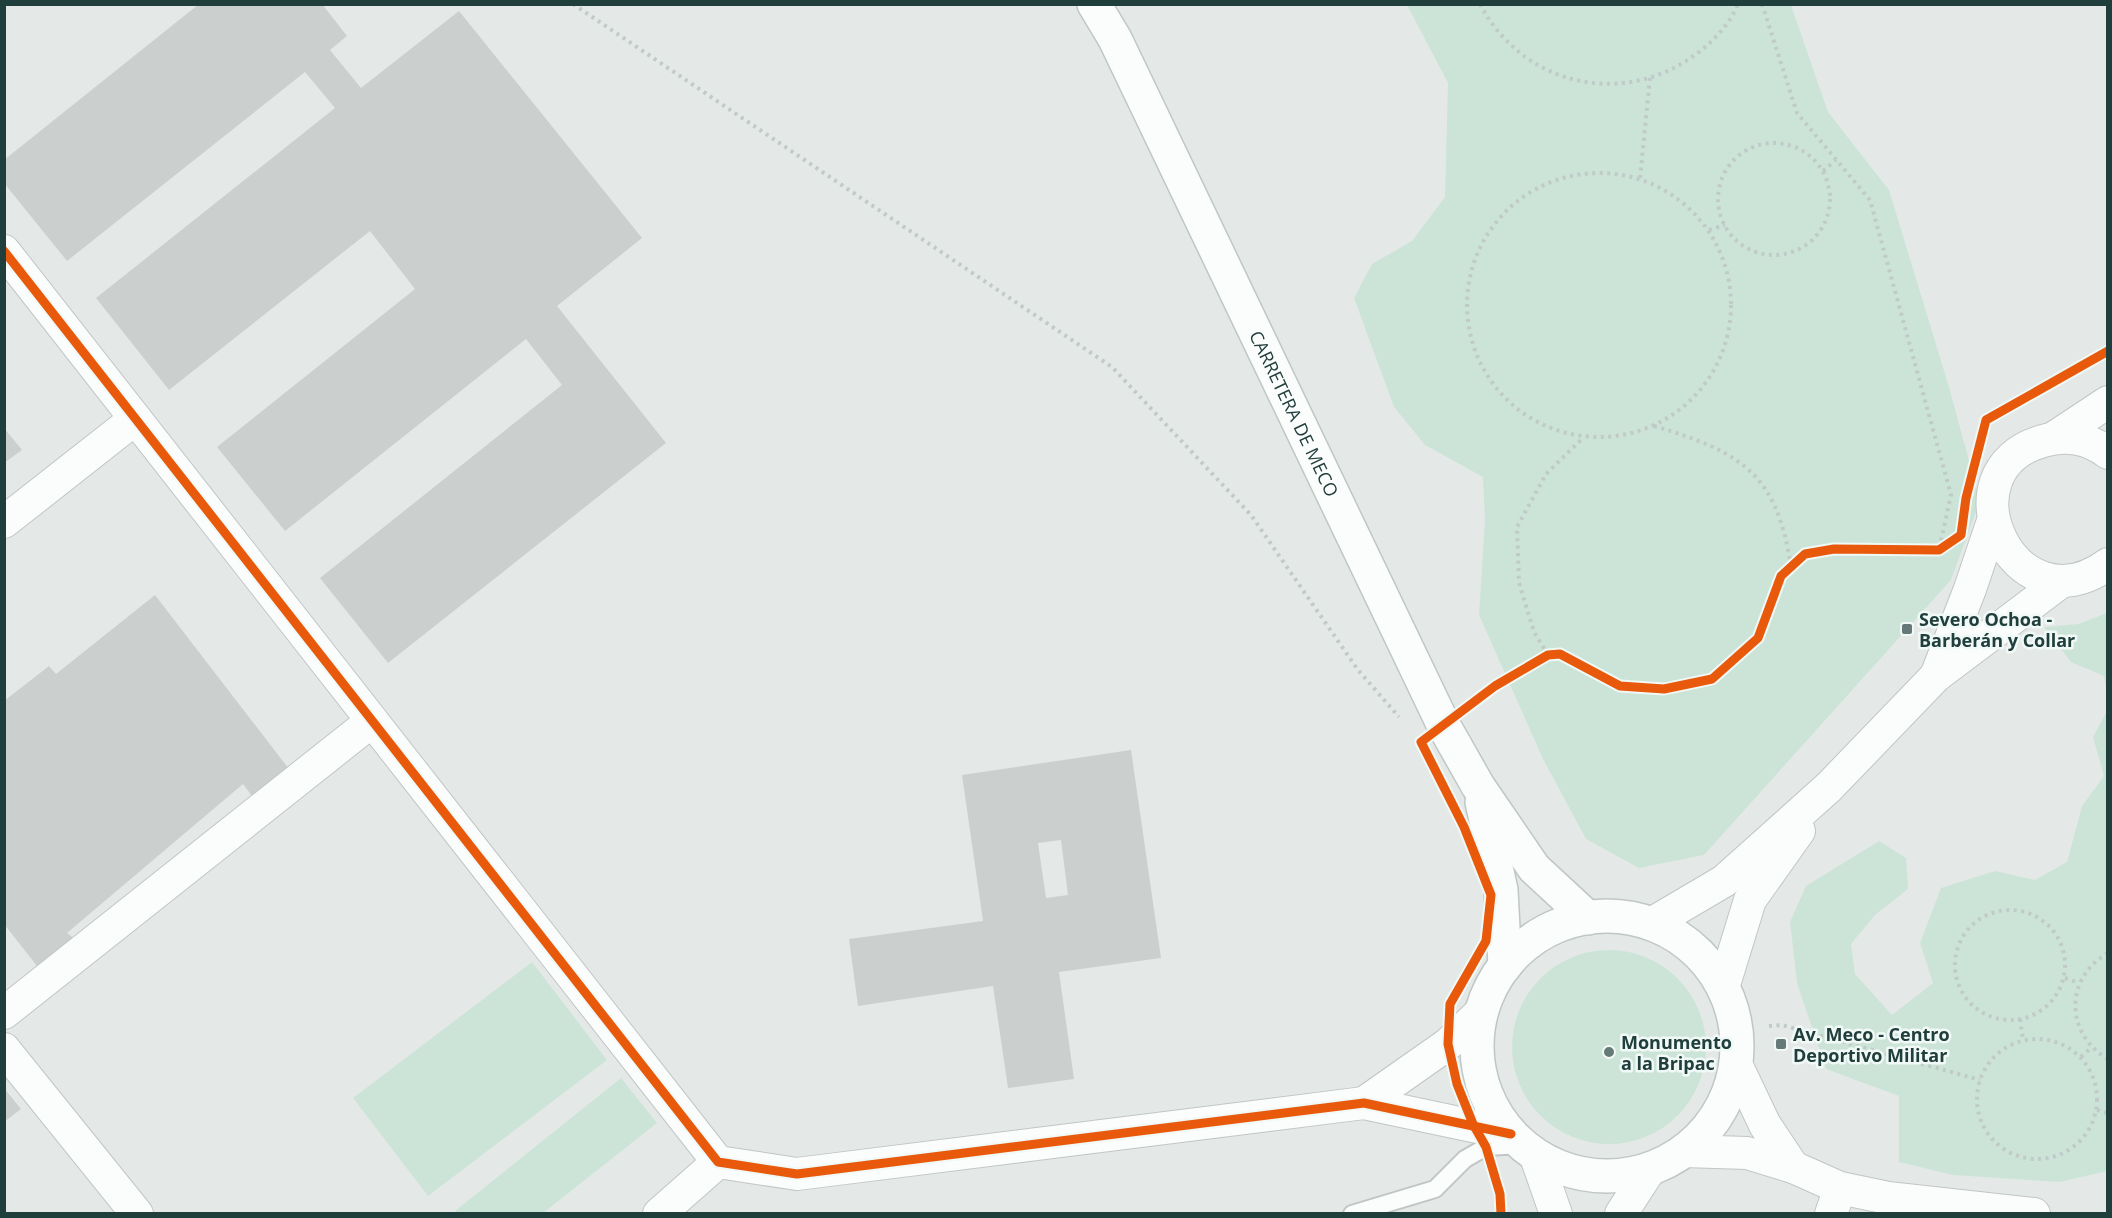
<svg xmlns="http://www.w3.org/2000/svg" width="2112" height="1218" font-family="'Open Sans',sans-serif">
	<rect width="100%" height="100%" fill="#e4e9e8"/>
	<g fill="#cce4d8">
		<polygon points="1407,5 1791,5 1828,112 1889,190 1949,387 1980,501 1951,580 1704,855 1639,868 1586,839 1543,759 1479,615 1485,521 1483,477 1425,445 1394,407 1354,298 1372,264 1412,241 1445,197 1448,83"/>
		<polygon points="2107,613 2108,613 2107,692 2104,676 2071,662 2044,627 2078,624"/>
		<polygon points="2107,711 2107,1171 2060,1182 1953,1175 1899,1162 1899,1096 1826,1069 1797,983 1790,922 1806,886 1879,841 1906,858 1908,889 1875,915 1851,944 1855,974 1892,1015 1933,983 1920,943 1941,888 1995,871 2035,880 2067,862 2082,806 2104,776 2093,737"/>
		<circle cx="1609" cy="1047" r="97"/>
		<polygon points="532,962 607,1060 428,1196 353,1098"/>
		<polygon points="621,1078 657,1123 543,1213 457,1213 455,1211"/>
	</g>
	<g fill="#cbd0cf" fill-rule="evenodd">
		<polygon points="199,4 322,4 347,36 330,50 361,88 459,11 642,238 557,306 666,443 388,663 320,578 562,385 526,339 285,531 217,447 415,289 370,231 169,390 96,298 335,108 305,72 67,261 4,183 4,160"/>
		<polygon points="4,428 22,450 4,463"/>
		<polygon points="155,595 289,769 252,796 243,784 67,933 75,939 37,966 4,924 4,701 49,666 56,674"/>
		<path d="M1131,750l30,208 -102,14 15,107 -66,9 -15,-102 -135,20 -9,-67 134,-18 -21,-146zM1061,840l7,55 -22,3 -8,-55z"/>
		<polygon points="4,1088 21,1109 4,1122"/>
	</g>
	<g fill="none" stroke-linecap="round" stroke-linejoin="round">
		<g stroke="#c1c6c5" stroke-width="20">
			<polyline id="lane" points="1352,1214 1435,1189 1465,1159 1486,1147 1522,1145"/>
		</g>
		<g stroke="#c1c6c5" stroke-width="34">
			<g id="street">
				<polyline points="4,251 718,1162 797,1174 1364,1103 1511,1134"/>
				<polyline points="2055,437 2108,402"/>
				<path d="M2108,453c-19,-15 -43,-19 -65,-12 -105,29 -28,192 65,123"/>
				<polyline points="4,522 135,419"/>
				<polyline points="1936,676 1970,589 1993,521"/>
				<polyline points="1651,924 1724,881 1829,787 1936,676 2062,581"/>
				<polyline points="1723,988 1750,900 1799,831"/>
				<polyline points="4,1013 372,721"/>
				<polyline points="4,1049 137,1214"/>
				<polyline points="1364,1103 1448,1044 1480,1013"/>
				<polyline points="1684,1151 1747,1153 1793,1167 1765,1125 1736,1064"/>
				<polyline points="1535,1154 1556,1214"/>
				<polyline points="1793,1167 1840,1188 1888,1198 2034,1214"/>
				<polyline points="659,1214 718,1162"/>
				<polyline points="1621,1214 1650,1169"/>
				<polyline points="1831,1214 1840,1188"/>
			</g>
		</g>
		<g stroke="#bfc7c5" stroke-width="36">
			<g id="secondary">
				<path id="s1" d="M1094,4l21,35 329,687 34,60 56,82 54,50"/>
				<polyline points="1482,802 1501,890 1505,966"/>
				<circle cx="1607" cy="1046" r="130"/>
			</g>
		</g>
		<g stroke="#c0cac9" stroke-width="4" stroke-dasharray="3 4.5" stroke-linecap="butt">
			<polyline points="573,4 1112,367 1251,515 1358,670 1399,717"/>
			<path d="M1480,4c40,77 133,103 206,57 21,-13 42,-33 52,-57"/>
			<polyline points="1762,4 1797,113 1870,200 1951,495 1939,550"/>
			<circle cx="1774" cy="199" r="56"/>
			<polyline points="1823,171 1836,160"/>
			<circle cx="1599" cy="305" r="132"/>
			<polyline points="1640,178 1650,78"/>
			<polyline points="1709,230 1725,225"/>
			<path d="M1654,426c87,26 123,47 137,141"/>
			<polyline points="1548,655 1534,632 1519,583 1517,527 1546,474 1583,438"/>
			<circle cx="2010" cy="965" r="55"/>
			<path d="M2108,953c-44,25 -43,81 0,106"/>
			<polyline points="2065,978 2079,983"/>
			<polyline points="2020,1019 2023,1040"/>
			<polyline points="1769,1026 1782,1025 1980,1080"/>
			<circle cx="2037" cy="1099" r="60"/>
			<polyline points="2081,1057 2092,1047"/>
			<polyline points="2097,1110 2108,1113"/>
		</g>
		<use href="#lane" stroke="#fbfcfc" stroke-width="16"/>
		<use href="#street" stroke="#fbfcfc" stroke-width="32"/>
		<use href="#secondary" stroke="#fbfcfc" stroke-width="33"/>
		<g stroke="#f1f9f6" stroke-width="13">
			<g id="cycleway">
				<polyline points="4,251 718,1162 797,1174 1364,1103 1511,1134"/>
				<polyline points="1501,1214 1500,1194 1486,1147 1473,1124 1457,1084 1448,1044 1450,1004 1486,941 1491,895 1464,827 1421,742 1495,686 1548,655 1560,654 1620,686 1664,689 1712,679 1758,638 1781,576 1805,554 1834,549 1939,550 1961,535 1966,498 1986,420 2108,351"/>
			</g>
		</g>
		<use href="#cycleway" stroke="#e8590c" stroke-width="9"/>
	</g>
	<g fill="#657a78" stroke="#f1f9f6" stroke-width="2">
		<rect x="1901" y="623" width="12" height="12" rx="3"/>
		<rect x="1775" y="1038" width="12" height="12" rx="3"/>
		<circle cx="1609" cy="1052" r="6"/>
	</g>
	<g text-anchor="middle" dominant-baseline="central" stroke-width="5" stroke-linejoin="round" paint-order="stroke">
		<g font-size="18" fill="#203e3c" stroke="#f1f9f6">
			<text stroke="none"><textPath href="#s1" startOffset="456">CARRETERA DE MECO</textPath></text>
		</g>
		<g font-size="18" font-weight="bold" fill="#203e3c" stroke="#f1f9f6" text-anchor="start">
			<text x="1919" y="619">Severo Ochoa -<tspan x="1919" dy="21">Barberán y Collar</tspan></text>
			<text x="1793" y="1034">Av. Meco - Centro<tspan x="1793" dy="21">Deportivo Militar</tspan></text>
			<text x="1621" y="1042">Monumento<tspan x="1621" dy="21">a la Bripac</tspan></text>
		</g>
	</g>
	<rect width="2112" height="1218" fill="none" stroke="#203e3c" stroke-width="12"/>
</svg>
